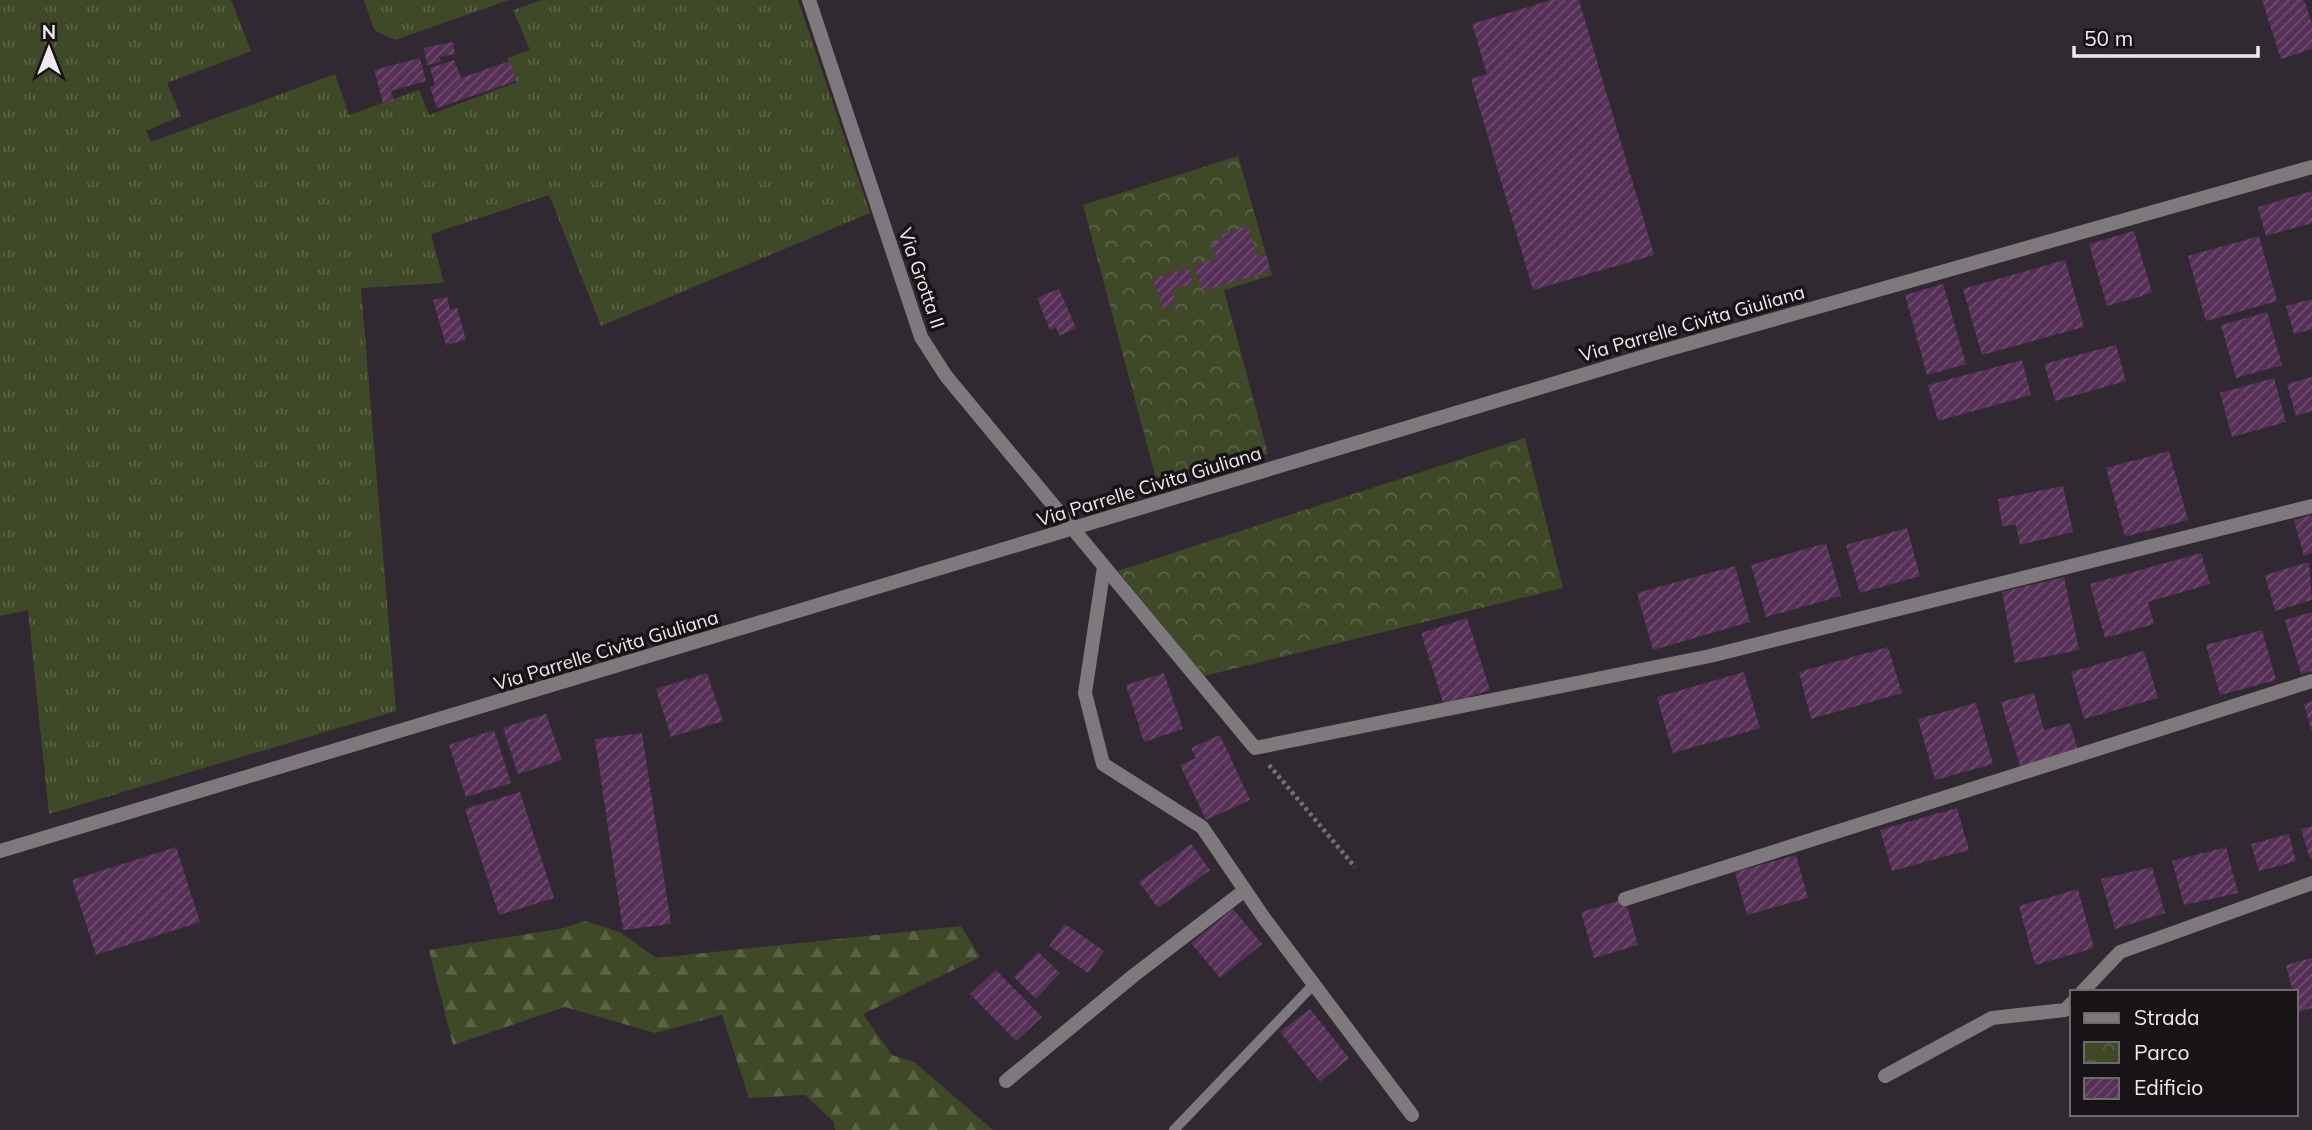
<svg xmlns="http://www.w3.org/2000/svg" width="2312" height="1130" font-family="Mulish,sans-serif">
	<defs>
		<pattern id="grass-tufts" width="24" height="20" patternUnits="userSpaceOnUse" patternTransform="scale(1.75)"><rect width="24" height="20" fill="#3f4927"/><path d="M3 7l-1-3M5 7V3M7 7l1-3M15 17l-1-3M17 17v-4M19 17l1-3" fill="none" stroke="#5b6347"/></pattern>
		<pattern id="forest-firs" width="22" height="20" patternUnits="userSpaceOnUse" patternTransform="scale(1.75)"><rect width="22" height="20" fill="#3f4927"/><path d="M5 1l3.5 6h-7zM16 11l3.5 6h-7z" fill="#5b6347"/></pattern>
		<pattern id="park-crowns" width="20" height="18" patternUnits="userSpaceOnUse" patternTransform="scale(1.75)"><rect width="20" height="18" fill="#3f4927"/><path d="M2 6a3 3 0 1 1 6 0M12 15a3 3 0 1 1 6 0" fill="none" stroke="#5b6347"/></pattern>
		<pattern id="building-hatch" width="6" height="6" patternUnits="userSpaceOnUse" patternTransform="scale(1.75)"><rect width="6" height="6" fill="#573058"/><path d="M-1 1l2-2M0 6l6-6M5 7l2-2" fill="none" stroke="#6f4e70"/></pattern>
	</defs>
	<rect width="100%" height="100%" fill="#312931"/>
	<g fill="url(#grass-tufts)">
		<polygon points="0,0 231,0 251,51 167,83 181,116 146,131 151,142 335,74 349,115 419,90 429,115 517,82 507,58 530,50 513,10 542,0 798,0 870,213 601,326 549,195 431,234 444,283 361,288 396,711 49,814 28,610 0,616"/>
		<polygon points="364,0 509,0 395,40 374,30"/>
	</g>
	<polygon fill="url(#forest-firs)" points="585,921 620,932 656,958 961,926 980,957 863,1014 892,1055 914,1062 993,1130 835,1130 834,1122 805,1095 749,1098 722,1015 655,1033 565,1007 453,1045 429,950 564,928"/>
	<g fill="url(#park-crowns)">
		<polygon points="1238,156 1272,275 1224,290 1268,454 1158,486 1083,205"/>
		<polygon points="1525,438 1563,588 1204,676 1118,571"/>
	</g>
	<g fill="url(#building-hatch)">
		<polygon points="1551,0 1579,0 1654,255 1533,290 1471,79 1487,74 1472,24"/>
		<polygon points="2262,0 2304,0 2312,24 2312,49 2281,59"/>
		<polygon points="453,42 455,54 439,57 441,62 427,65 424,48"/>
		<polygon points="420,58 426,81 391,91 394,101 383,103 374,70"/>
		<polygon points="454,60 461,78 510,61 516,81 437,108 430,87 435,85 430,68"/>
		<polygon points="2312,191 2312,223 2266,236 2258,207"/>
		<polygon points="1248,226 1257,256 1265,254 1270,271 1203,291 1194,266 1217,258 1211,244 1223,240 1221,234"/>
		<polygon points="2134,231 2152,293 2107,306 2089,244"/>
		<polygon points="2259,236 2277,301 2206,321 2188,256"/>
		<polygon points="2065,260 2084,327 1982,355 1963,289"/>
		<polygon points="1189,268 1193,283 1172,290 1176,304 1163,308 1153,279"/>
		<polygon points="1943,284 1966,364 1927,375 1905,295"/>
		<polygon points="1059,289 1076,328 1059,336 1056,327 1050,330 1037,298"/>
		<polygon points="447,297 450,310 457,308 466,340 446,345 433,300"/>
		<polygon points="2312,299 2312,329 2294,334 2286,306"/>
		<polygon points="2267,312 2282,365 2236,378 2221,325"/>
		<polygon points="2116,345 2126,381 2055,401 2044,364"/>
		<polygon points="2022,360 2031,395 1938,421 1928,385"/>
		<polygon points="2312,377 2312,411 2296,416 2287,384"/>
		<polygon points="2274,378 2286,422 2232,437 2220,393"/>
		<polygon points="2169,451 2188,520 2125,537 2106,468"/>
		<polygon points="2063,486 2073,532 2020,545 2016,525 2002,526 1998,499"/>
		<polygon points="2312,515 2312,553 2304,556 2294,520"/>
		<polygon points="1907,528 1920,576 1860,593 1846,545"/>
		<polygon points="1826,543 1841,596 1766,617 1751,565"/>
		<polygon points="2201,553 2210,584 2148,602 2154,624 2105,638 2090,584"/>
		<polygon points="2309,562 2312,600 2275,611 2265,575"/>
		<polygon points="1735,566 1750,622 1653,650 1637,593"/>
		<polygon points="2064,577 2079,650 2015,663 2002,592"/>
		<polygon points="2312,612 2312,671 2301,674 2285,620"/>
		<polygon points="1467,618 1490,690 1444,705 1421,633"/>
		<polygon points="2262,630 2276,680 2220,695 2206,645"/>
		<polygon points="1888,647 1902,693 1811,719 1799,672"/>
		<polygon points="2144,651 2158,698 2084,719 2071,672"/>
		<polygon points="1744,672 1760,728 1673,753 1657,697"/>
		<polygon points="707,673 723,721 671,737 656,689"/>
		<polygon points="1164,673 1183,729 1144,742 1126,685"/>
		<polygon points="2034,693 2044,730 2070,723 2078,750 2020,766 2001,702"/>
		<polygon points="2312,701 2312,730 2311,730 2304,704"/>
		<polygon points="1976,703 1993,764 1935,780 1918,719"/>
		<polygon points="546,714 562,760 518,774 503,728"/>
		<polygon points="494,730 511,783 466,797 449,745"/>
		<polygon points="642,733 671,924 623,930 595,739"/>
		<polygon points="1220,735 1250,800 1206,820 1180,765 1196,758 1191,748"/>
		<polygon points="520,792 554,898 499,915 465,809"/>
		<polygon points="1957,808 1969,850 1892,871 1880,830"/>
		<polygon points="2312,826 2312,858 2310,859 2301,829"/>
		<polygon points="2289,834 2296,861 2259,871 2251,844"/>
		<polygon points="1191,844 1210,870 1158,908 1139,882"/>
		<polygon points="176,847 200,922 96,955 72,880"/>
		<polygon points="2226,847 2238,893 2184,905 2172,861"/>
		<polygon points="1796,855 1808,898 1747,915 1735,872"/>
		<polygon points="2152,867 2165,913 2115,929 2101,879"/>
		<polygon points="2078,889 2094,948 2035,965 2019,906"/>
		<polygon points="1625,899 1638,945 1594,958 1581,912"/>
		<polygon points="1233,909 1262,944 1220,978 1191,943"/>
		<polygon points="1065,924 1104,951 1088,973 1049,946"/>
		<polygon points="1038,952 1060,973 1036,999 1014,977"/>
		<polygon points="2312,958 2312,1008 2299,1012 2296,992 2293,992 2286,965"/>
		<polygon points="996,970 1042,1017 1016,1041 970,994"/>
		<polygon points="1310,1009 1349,1058 1320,1082 1280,1032"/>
	</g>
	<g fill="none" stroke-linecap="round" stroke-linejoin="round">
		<polyline stroke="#756e75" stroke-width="4.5" stroke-dasharray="3.5 3.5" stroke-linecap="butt" points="1269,765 1355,867"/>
		<polyline stroke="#7d797d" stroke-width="10" points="1174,1130 1314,984"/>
		<g stroke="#7d797d" stroke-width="14">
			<polyline points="809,0 921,337 946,376 1255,748 1710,656 2312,506"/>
			<polyline points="1104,567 1085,693 1103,764 1202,827 1264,918 1412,1115"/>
			<polyline points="0,851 1652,354 2312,167"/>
			<polyline points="1625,899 2312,681"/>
			<polyline points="2082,992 2120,952 2312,883"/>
			<polyline points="1885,1076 1992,1018 2065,1010 2072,1003"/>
			<polyline points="1006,1081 1133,976 1245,890"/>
		</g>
	</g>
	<g text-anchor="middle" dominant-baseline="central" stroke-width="7" stroke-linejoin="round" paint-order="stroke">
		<g font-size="19" fill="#f0eaef" stroke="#171317">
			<text transform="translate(922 278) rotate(71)">Via Grotta II</text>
			<text transform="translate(1692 323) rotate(-16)">Via Parrelle Civita Giuliana</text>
			<text transform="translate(1149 486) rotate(-17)">Via Parrelle Civita Giuliana</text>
			<text transform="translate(606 650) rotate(-17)">Via Parrelle Civita Giuliana</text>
		</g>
	</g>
	<rect x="2070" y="990" width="228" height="126" fill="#171317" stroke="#6e696d" stroke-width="2"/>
	<rect x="2084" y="1013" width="35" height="10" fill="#7d797d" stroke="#6e696d" stroke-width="2"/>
	<text x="2134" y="1025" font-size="21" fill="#f0eaef">Strada</text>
	<rect x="2084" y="1042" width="35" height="21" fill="url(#park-crowns)" stroke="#6e696d" stroke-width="2"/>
	<text x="2134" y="1060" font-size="21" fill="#f0eaef">Parco</text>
	<rect x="2084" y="1078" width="35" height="21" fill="url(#building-hatch)" stroke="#6e696d" stroke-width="2"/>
	<text x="2134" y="1095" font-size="21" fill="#f0eaef">Edificio</text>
	<g transform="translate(49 49)" stroke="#171317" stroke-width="5" paint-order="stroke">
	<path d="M0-5L12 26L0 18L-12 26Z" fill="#f0eaef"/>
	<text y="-10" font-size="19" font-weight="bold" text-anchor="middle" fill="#f0eaef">N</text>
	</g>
	<path d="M2074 46v10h184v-10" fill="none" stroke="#f0eaef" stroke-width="3.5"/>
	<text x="2084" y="46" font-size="21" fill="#f0eaef" stroke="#171317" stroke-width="5" paint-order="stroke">50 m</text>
</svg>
